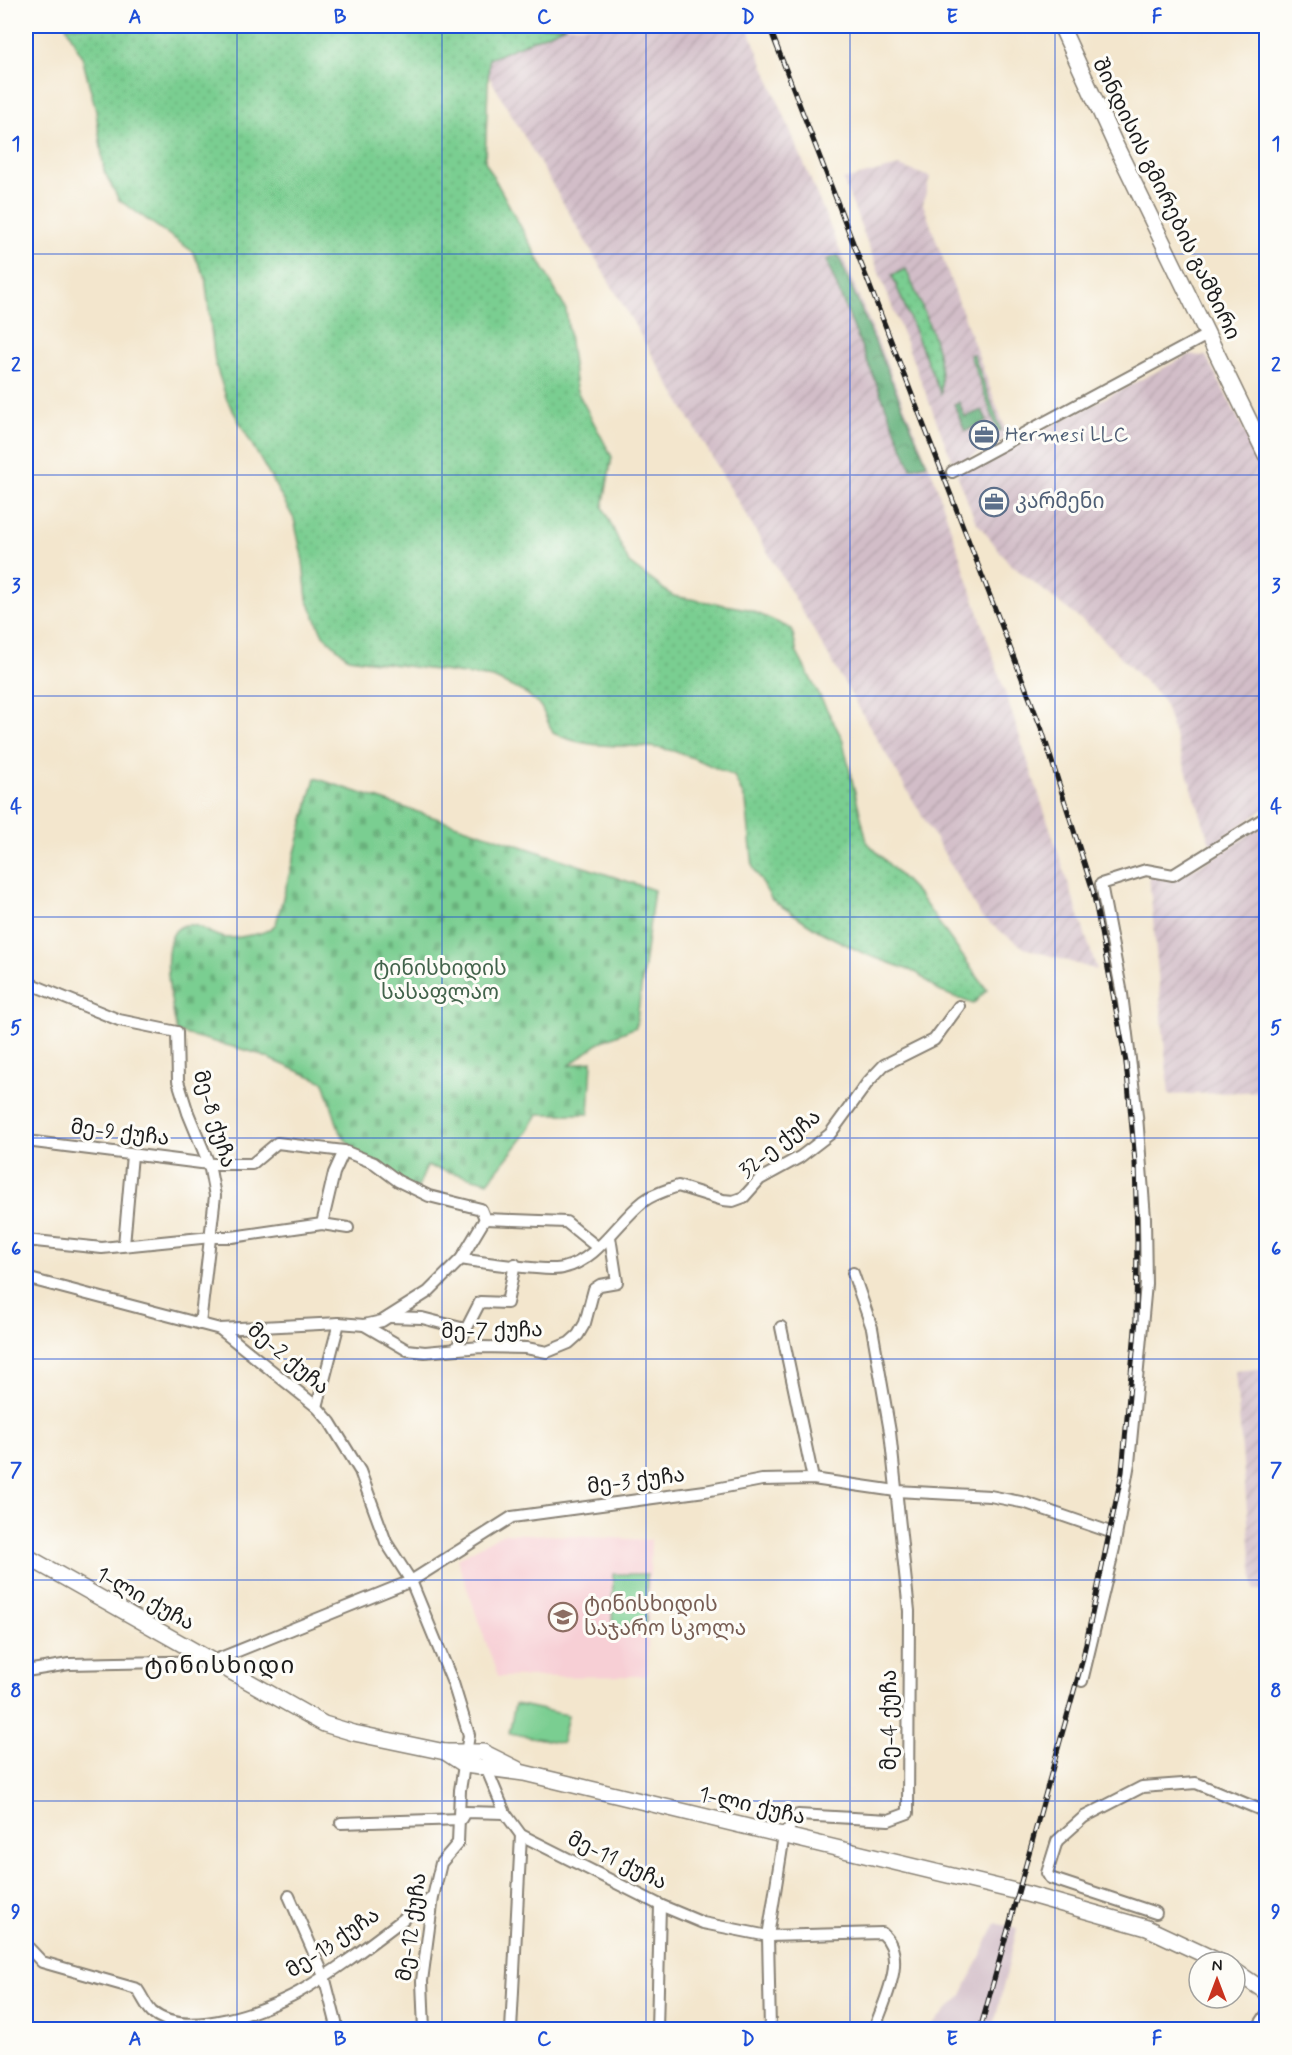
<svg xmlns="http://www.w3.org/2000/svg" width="1292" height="2055" font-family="Mynerve,'Noto Sans Georgian',sans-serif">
	<defs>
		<pattern id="industrial-furrows" width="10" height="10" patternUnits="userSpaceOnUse" patternTransform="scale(1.5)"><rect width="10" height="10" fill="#d2bdc8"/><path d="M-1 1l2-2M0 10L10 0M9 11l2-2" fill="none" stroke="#b4a2ab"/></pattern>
		<pattern id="green-dots" width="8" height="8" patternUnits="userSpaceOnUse" patternTransform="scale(1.5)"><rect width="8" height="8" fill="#7ace91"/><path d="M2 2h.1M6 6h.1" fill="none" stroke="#69b07c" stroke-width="1.8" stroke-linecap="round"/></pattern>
		<pattern id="forest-crowns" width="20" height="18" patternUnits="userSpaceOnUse" patternTransform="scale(1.5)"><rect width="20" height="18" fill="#63b17b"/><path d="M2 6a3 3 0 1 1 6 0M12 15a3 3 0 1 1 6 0" fill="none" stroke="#518f64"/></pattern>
		<pattern id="cemetery-stones" width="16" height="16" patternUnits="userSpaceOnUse" patternTransform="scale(1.5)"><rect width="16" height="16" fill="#7ace91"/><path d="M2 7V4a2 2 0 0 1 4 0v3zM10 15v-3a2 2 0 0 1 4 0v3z" fill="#69b07c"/></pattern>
	</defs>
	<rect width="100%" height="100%" fill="#fdfcf7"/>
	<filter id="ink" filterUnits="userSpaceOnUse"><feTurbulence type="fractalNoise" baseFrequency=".0167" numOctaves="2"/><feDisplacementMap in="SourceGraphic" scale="12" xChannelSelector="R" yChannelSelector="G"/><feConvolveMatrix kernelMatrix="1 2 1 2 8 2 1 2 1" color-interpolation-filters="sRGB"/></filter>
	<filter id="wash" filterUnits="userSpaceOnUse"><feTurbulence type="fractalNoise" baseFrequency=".008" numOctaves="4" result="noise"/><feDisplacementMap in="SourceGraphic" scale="24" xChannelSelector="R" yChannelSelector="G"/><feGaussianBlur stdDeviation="1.35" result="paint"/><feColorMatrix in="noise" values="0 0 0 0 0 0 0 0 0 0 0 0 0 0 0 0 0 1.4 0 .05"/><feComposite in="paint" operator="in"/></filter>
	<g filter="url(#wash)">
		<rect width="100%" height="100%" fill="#f3e6cd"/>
		<polygon fill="#f7cfd5" points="504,1533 651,1540 647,1676 498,1677 457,1559"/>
		<g fill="url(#industrial-furrows)">
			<polygon points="567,26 747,26 933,475 1097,970 1024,948 982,918 480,61"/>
			<polygon points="899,166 930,177 923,204 1008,437 954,466 843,180"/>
			<polygon points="1189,355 1206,356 1266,472 1266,808 1211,846 1163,700 1093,629 1010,564 975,520 957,474"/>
			<polygon points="1266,823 1266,1091 1169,1095 1149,876 1174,879 1222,853"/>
			<polygon points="1266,1368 1266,1590 1254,1590 1235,1371"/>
		</g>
		<polygon fill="#d2bdc8" points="996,1923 1017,1929 993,2029 927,2029 962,1995"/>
		<g fill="url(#green-dots)" stroke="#4b7556" stroke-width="1.5">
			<path d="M66,26h500l-77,33 -4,102 81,149 10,79 36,68 -9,50 26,56 44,33 75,13 44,20 5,24 45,85 25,104 51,52 69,96 -14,14 -34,-13 -22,-18 -52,-19 -46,-23 -47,-31 -19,-33 -7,-65 -12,-26c-20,-8 -41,-20 -61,-25 -42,-11 -75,3 -120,-18l-12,-26 -14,-13 -34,-16 -145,-20 -25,-23 -16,-36 -4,-38 -9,-42 -67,-119 -12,-37 -10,-87 -13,-25 -73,-51 -15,-29 -8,-60 -14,-54z"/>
			<path d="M906,269c17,42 39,81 35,126l-49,-120z"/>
			<polygon points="973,354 1001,430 998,431 970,355"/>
		</g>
		<g fill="url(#forest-crowns)" stroke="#40664c" stroke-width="1.5">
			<polygon points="838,255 927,464 911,468 826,260"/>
			<polygon points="959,402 965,417 982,410 987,421 965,431 954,404"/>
		</g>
		<path fill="url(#cemetery-stones)" stroke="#4b7556" stroke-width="1.5" d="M315,778l339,112 -18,137 -34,14 -34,25 24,-5 -3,53h-51l-12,20 -38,48 -61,-16 -10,24 -73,-39 6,-6 -10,-12 -16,-51 -68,-29 -79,-21c-4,-23 -26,-111 15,-107 10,1 17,8 26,11 10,4 23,1 33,-1 10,-1 18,-4 25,-11z"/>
		<g fill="#7ace91" stroke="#4b7556" stroke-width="1.5">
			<polygon points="613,1574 647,1574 646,1631 612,1631"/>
			<polygon points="515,1704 568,1715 562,1743 509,1733"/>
		</g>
	</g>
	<g filter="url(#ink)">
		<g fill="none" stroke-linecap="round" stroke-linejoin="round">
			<g stroke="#888174" stroke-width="14">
				<g id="street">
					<polyline points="952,472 1207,335"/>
					<polyline points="26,982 119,1020 177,1032 178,1081 188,1113 209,1164 215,1196 200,1324"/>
					<polyline points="26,1141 209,1164 252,1164 277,1143 344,1151 374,1163 398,1181 429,1196 481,1209 485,1219 566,1222 597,1247"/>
					<polyline points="322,1224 334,1173 344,1151"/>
					<polyline points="26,1240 102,1248 211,1237 232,1237 322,1224 348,1228"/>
					<polyline points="124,1245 132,1155"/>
					<path d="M461,1259c18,3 89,13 102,9 35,-8 54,-46 81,-67 9,-7 23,-11 34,-15l45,14 10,1 11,-4 16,-18 40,-22 30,-23 38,-52 16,-17 50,-25 25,-34"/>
					<polyline points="26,1278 220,1329 317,1407 330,1422 360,1471 386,1542 411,1581 453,1683 469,1735 460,1790 458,1843 441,1863 433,1897 422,1981 424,2030"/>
					<polyline points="389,1317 422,1318 465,1329"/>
					<polyline points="364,1325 407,1350 425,1352 481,1347 526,1348 547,1352 569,1343 578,1335 585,1323 594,1289 600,1285 617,1282 610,1237"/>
					<polyline points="781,1327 813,1479"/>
					<polyline points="220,1329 339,1323 364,1325 382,1321 428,1292 461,1259 485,1219"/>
					<polyline points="456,1349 480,1302 507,1303 515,1264"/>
					<polyline points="317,1407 339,1323"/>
					<polyline points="26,1671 69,1664 213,1661 411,1581 512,1517 705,1491 762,1480 813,1479 896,1491 990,1496 1026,1503 1116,1534"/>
					<polyline points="1082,1681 1114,1548 1129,1463 1146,1284 1145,1218 1137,1116 1122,994 1101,884 1146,870 1173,875 1266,817"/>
					<polyline points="1265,1708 1266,1709"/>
					<path d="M489,1764l-2,6 18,43 16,22 139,70 43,18 65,13 114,-3c27,24 2,67 -8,97"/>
					<polyline points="341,1823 461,1819 465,1812 505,1813"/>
					<polyline points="289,1896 324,1976 338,2030"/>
					<polyline points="1156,1913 1050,1878 1047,1873 1057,1841 1084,1817 1142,1787 1196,1783 1266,1812"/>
					<path d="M26,1945l16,17 95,27c5,7 9,17 15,23 34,28 113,-1 147,-20 47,-27 90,-63 134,-95"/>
					<polyline points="511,2030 521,1835"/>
					<polyline points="657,2030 660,1905"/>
					<polyline points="770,2030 768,1936 784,1835 798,1815 889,1820 908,1813 909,1611 890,1432 872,1328 853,1273"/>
					<polyline points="1256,2030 1266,2015"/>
				</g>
			</g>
			<g stroke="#888174" stroke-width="18">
				<g id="secondary">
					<polyline points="1061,26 1115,144 1266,455"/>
					<polyline points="26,1556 324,1724 354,1733 445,1752 483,1752 517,1769"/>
					<polyline points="445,1752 465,1765 524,1773 1027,1894 1147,1928 1220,1962"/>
					<polyline points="1235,1971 1266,1992"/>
				</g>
			</g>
			<use href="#street" stroke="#fff" stroke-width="10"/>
			<use href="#secondary" stroke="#fff" stroke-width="15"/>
			<g stroke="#1c1c1c" stroke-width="5">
				<polyline id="rail" points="769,26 1042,730 1093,891 1126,1062 1135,1162 1137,1240 1136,1319 1122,1472 1082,1662 980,2030"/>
			</g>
			<use href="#rail" stroke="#fdfcf7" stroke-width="3" stroke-dasharray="9" stroke-linecap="butt"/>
		</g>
	</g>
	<path fill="none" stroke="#1d4ed8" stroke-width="1.5" stroke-opacity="0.55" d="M237,26v2004M442,26v2004M646,26v2004M850,26v2004M1055,26v2004M26,254h1240M26,475h1240M26,696h1240M26,917h1240M26,1138h1240M26,1359h1240M26,1580h1240M26,1801h1240"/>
	<defs>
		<g id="office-ring" transform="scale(1.5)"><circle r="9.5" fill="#fdfcf7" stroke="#5c6f8a" stroke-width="1.5"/><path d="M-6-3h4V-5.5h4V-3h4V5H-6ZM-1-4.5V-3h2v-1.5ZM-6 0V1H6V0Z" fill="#5c6f8a"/></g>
		<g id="school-ring" transform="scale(1.5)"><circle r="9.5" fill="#fdfcf7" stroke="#8d6e63" stroke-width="1.5"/><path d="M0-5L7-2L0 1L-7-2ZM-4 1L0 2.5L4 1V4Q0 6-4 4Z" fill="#8d6e63"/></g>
	</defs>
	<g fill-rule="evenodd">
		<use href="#office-ring" x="984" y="435"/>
		<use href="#office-ring" x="994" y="502"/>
		<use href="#school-ring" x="563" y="1617"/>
	</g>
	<g text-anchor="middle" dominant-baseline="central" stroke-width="6" stroke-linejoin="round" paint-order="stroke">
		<g font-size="21" fill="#1c1c1c" stroke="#fdfcf7">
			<text transform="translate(1166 199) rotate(64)">შინდისის გმირების გამზირი</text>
			<text transform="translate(214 1119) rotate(73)">მე-8 ქუჩა</text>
			<text transform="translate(120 1133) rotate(7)">მე-9 ქუჩა</text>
			<text transform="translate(780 1144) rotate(-38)">32-ე ქუჩა</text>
			<text transform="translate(492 1331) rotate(-1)">მე-7 ქუჩა</text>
			<text transform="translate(288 1359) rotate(40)">მე-2 ქუჩა</text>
			<text transform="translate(636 1481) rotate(-7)">მე-3 ქუჩა</text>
			<text transform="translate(145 1599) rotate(29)">1-ლი ქუჩა</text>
			<text transform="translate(890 1720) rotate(-90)">მე-4 ქუჩა</text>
			<text transform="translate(752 1806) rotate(13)">1-ლი ქუჩა</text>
			<text transform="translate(617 1861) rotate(26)">მე-11 ქუჩა</text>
			<text transform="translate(412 1927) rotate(-82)">მე-12 ქუჩა</text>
			<text transform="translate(333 1943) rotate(-34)">მე-13 ქუჩა</text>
		</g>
		<g font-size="21" fill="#4e5e75" stroke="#fdfcf7" text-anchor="start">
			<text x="1005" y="435">Hermesi LLC</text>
			<text x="1015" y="502">კარმენი</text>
		</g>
		<g font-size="21" fill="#42634b" stroke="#fdfcf7">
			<text x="440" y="969">ტინისხიდის<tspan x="440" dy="24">სასაფლაო</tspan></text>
		</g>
		<g font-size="21" fill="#785e54" stroke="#fdfcf7" text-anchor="start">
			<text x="584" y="1605">ტინისხიდის<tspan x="584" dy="24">საჯარო სკოლა</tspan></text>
		</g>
		<g font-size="24" letter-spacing="1.5" fill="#1c1c1c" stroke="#fdfcf7">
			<text x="220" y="1666">ტინისხიდი</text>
		</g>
	</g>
	<rect width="1292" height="2055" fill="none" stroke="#fdfcf7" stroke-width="66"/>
	<g transform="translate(1217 1980)"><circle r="28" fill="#fdfcf7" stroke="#a3a29f" stroke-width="1.5"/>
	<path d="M0-4.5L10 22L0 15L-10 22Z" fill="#c8321e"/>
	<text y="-9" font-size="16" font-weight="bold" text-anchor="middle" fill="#1c1c1c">N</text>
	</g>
	<rect x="33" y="33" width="1226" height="1989" fill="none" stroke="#1d4ed8" stroke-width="2"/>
	<g font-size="20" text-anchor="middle" font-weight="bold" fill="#1d4ed8">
		<text x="135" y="23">A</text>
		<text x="340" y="23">B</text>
		<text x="544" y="23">C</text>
		<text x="748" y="23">D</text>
		<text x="952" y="23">E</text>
		<text x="1157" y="23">F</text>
		<text x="16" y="150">1</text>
		<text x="1276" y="150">1</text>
		<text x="16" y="371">2</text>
		<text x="1276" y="371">2</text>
		<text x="16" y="592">3</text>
		<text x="1276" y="592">3</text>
		<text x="16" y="813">4</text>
		<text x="1276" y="813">4</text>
		<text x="16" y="1034">5</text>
		<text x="1276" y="1034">5</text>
		<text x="16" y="1255">6</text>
		<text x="1276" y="1255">6</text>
		<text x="16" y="1476">7</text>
		<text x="1276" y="1476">7</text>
		<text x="16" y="1697">8</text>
		<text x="1276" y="1697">8</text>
		<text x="16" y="1918">9</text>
		<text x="1276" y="1918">9</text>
		<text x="135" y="2045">A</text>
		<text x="340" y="2045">B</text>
		<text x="544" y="2045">C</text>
		<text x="748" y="2045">D</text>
		<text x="952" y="2045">E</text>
		<text x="1157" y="2045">F</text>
	</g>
</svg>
